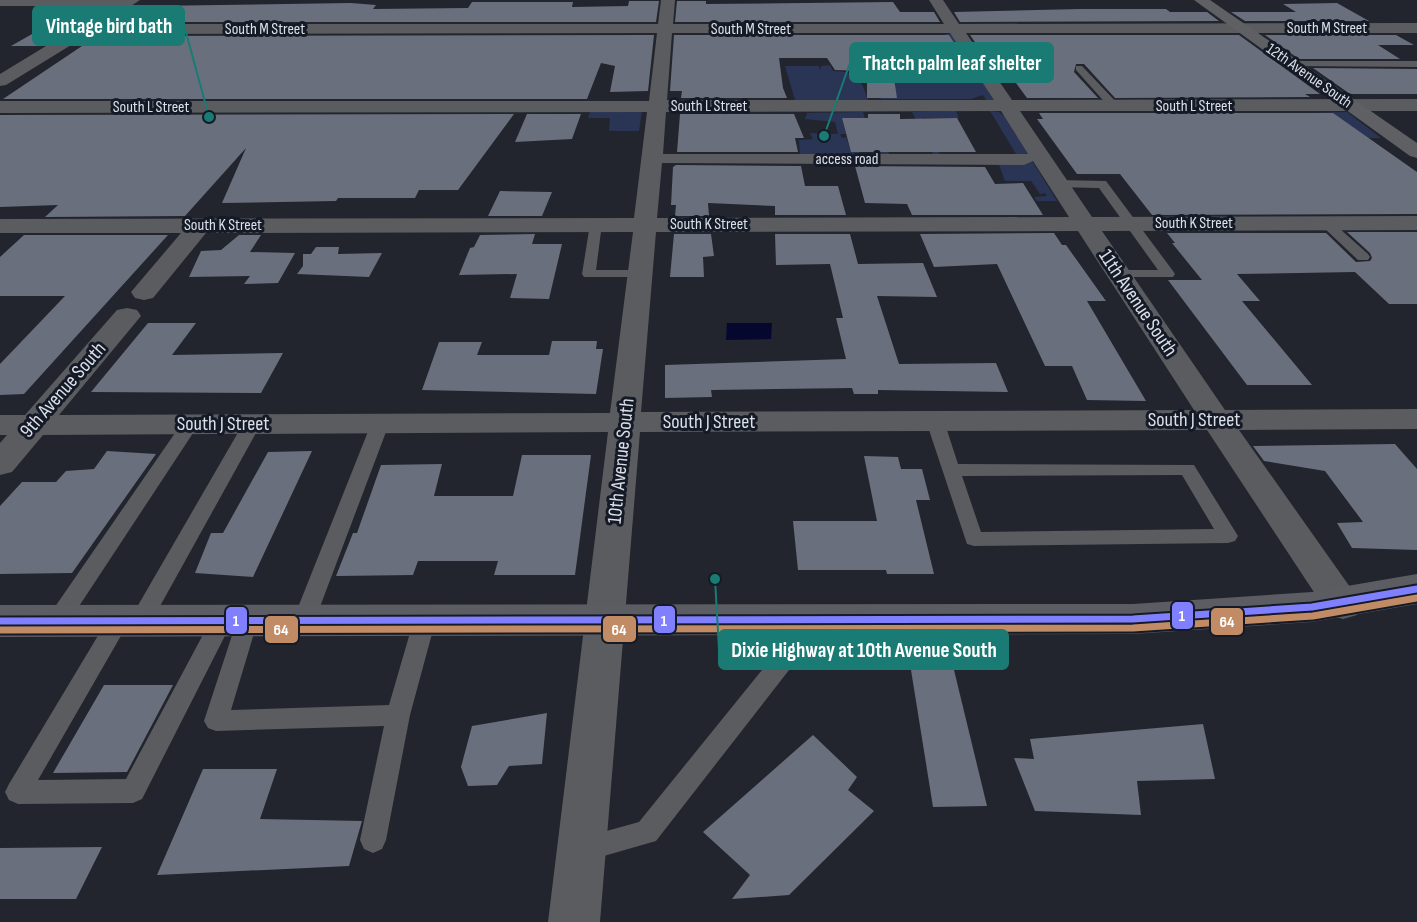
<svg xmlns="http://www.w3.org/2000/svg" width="1417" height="922" font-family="'Sofia Sans Condensed',sans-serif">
	<rect width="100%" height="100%" fill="#22252d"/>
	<g fill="#2a3555">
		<polygon points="945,34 952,34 996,100 986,100 983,95 971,99 881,99 874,88 888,82 908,82 897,66 965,66"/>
		<path d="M830,65l3,6c25,1 27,6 35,29h-73l-10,-34h34l1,5 1,-5z"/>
		<polygon points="642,111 639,131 609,131 610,118 588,118 590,112"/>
		<polygon points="956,111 959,118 922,118 940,155 1016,154 990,111 999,112 1005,117 1057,201 1037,201 1034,197 1047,196 1045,193 1040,194 1031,181 1005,181 998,162 800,155 799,140 813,139 810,133 838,134 835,122 805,119 807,113 863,112 865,118 842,118 846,134 840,134 842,138 846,137 851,151 858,151 861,155 873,154 872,151 886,148 891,157 934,156 912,112"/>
		<path d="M1347,112l34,26c-41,0 -42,0 -75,-25z"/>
	</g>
	<polygon fill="#05072e" points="727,323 772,323 771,339 726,340"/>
	<g fill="#6a6f7d">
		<polygon points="629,1 659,1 656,22 111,22 130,9 141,9 147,6 351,3 376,5 373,9 468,8 472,2 573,2 572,7 628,6"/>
		<polygon points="677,1 706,1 706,4 893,2 900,12 934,12 940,22 675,22"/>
		<polygon points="1337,3 1369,21 1245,21 1231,12 1296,12 1283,4"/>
		<polygon points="76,9 102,9 42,46 11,46"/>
		<polygon points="1080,9 1166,9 1170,12 1207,12 1219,21 960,22 954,12"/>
		<polygon points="654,35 648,91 610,92 615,66 601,63 587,99 3,99 82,46 73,46 90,36"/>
		<polygon points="674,35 949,35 962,55 919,55 921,59 891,59 897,98 867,98 867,71 835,70 827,58 779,58 783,88 787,98 681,98 682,91 670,91"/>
		<polygon points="970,35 1239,35 1320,94 1305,94 1310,97 1115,98 1084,64 1076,64 1074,72 1098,98 1027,98 1000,61 996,61 990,55 984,55"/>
		<polygon points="1265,35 1396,35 1414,45 1378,45 1400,59 1299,59"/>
		<polygon points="1313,68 1417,69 1417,94 1350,94"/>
		<polygon points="1039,113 1333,113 1417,172 1417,214 1152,215 1120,174 1077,174 1037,119 1043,119"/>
		<polygon points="514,114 458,190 419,190 415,198 338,198 336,201 222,203 246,148 185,216 45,217 58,205 0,207 0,115"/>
		<polygon points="527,114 581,114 572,139 515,142"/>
		<polygon points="680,114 794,114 804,138 795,138 798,152 677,152"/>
		<polygon points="868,114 900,114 900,119 957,118 976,152 851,152 842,118 868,118"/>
		<polygon points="676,165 801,166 805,186 838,186 846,215 775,215 775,206 708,203 709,216 675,216 676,205 671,205 673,167"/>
		<polygon points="855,166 985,167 995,184 1023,183 1043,215 912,215 907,204 865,203"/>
		<polygon points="500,191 552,192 542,216 488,216"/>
		<polygon points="1347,232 1417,232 1417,304 1389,304 1355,272 1237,274 1260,301 1242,301 1312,385 1247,385 1168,280 1202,280 1172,243 1175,243 1167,233 1326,233 1356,262 1370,261 1372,258 1370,253"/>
		<polygon points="1054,233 1062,245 1066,245 1106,301 1087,301 1146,401 1087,400 1072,366 1045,366 997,264 934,267 920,234"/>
		<polygon points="535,234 532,244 562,244 549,299 510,298 517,274 459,275 470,248 474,247 480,235"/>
		<polygon points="674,234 711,234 714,256 703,257 704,277 670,277"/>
		<polygon points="775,234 850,234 858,264 923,263 937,297 877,296 899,364 996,363 1008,392 878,390 878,394 854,394 852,388 776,389 711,390 712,397 665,398 665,365 846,359 836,318 843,318 830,264 776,265"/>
		<polygon points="24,235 168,235 24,394 0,395 0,364 65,296 0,296 0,257"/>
		<polygon points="239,235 261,235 250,252 295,253 278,283 244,284 250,276 189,277 201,251 221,250"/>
		<polygon points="316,247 339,247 338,254 382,253 369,277 297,274 303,266 303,254 311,254"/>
		<polygon points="148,323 196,323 172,355 283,353 261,393 91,392"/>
		<polygon points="552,341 597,341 596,349 603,349 596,394 422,390 439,342 482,342 477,355 549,355"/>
		<polygon points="1395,444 1417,469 1417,550 1352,548 1337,523 1363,522 1325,471 1264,461 1253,446"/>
		<polygon points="107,451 156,454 72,573 0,574 0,506 22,482 56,482 66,471 94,469"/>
		<polygon points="312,451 253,577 195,573 211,533 223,533 268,452"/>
		<polygon points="522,455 591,455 575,575 494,575 498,561 418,561 413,575 336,576 353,533 357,533 381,465 442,464 434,496 513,496"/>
		<polygon points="864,456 898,457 901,469 922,469 930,500 916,500 934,574 887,574 886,570 798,570 793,521 877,521"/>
		<polygon points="911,670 954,670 987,806 933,807"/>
		<polygon points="104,685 173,685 127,772 53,773"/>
		<polygon points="547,713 542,764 509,766 497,785 468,786 461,767 472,726"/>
		<polygon points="1203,724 1215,779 1137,781 1141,815 1035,811 1014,758 1034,759 1030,739"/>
		<polygon points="813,735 857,777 848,790 874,811 789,895 732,899 750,875 703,832"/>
		<polygon points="203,769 277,769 260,819 362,821 349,866 157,875"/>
		<polygon points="102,847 76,899 0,899 0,848"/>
	</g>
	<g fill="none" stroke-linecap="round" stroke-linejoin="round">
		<g fill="#5b5c60" fill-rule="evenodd">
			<polygon points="1292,61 1417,61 1417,67 1289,66 1287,64"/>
			<polygon points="1076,66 1082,66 1118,104 1118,108 1110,108 1076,70"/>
			<polygon points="1057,180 1106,181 1173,271 1175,274 1173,277 1113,277 1111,274 1113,271 1118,270 1158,270 1099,188 1053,187 1051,184"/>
			<polygon points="1326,219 1330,220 1368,254 1370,257 1368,260 1358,260 1322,226 1320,223 1322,220"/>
			<polygon points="596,220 602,224 596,270 641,270 648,274 646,277 584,277 582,274 590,224"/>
			<path d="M935,416l6,1 3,4 14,43 236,1 44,71 -3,5 -7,2 -254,3 -7,-2 -41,-123 3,-4zM1182,475l32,54 -233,3 -19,-56z"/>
			<polygon points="190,419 196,420 199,424 66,626 58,628 50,626 47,620 50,614 184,420"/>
			<polygon points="252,419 258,420 261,424 149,626 141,628 133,626 130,620 133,614 243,424 246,420"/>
			<polygon points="380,419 386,420 389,424 315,620 312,626 304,628 296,626 293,620 371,424 374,420"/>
			<polygon points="425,611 433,613 436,619 410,715 386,840 382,849 373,853 364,849 360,840 384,726 216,731 208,728 204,721 239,614 247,612 255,614 258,620 231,710 389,705 414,619 417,613"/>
			<polygon points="816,611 824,613 827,619 824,625 656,841 583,862 574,858 570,849 574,840 639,822 808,613"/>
			<polygon points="119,612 127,614 130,620 38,780 126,779 214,614 222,612 230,614 233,620 142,799 133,803 18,804 9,800 5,792 9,784 111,614"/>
		</g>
		<path fill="#5b5c60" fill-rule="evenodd" d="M0,0h140l-36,24h554l3,-24h14l-2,24h271l-15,-24h14l16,24 458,-1v10h-451l46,67 405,-1v12h-397l72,106 325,-1v14l-315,1 123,179 192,-1v20l-178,1 123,174 -5,11 -14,4 -14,-4 -122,-185 -567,2 -40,490h-52l60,-490 -565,3 -31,37 -12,3v-32l7,-8h-7v-20h25l92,-105 10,-2 10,2 4,6 -82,99 551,-2 23,-181 -427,1 -53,65 -9,2 -9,-2 -4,-6 50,-59h-181v-14l634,-1 13,-106 -647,1v-12h649l8,-68 -568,1 -83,51 -6,1v-12l112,-68h-112zM672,33h278l44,67h-327zM1001,111l27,43h-365l3,-42zM1033,161l36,56 -412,1 5,-55 362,2zM1078,231l116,179 -553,2 15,-180z"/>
		<polygon fill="#5e6064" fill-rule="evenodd" points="1194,0 1210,0 1417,143 1417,158 1410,156"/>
		<polygon fill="#5c5d63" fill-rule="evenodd" points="1417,574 1417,604 1312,622 1133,634 0,637 0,605 1133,604 1312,592"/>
		<g stroke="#151a27" stroke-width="11">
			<polyline id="bus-1" points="0,621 1133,619 1312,607 1417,589"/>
		</g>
		<g stroke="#151a27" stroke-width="11">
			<polyline id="bus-2" points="0,630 1133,628 1313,616 1417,598"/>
		</g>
		<use href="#bus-1" stroke="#8080ff" stroke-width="7"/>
		<use href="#bus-2" stroke="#c18c65" stroke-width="7"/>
	</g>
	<g text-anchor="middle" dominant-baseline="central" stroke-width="6" stroke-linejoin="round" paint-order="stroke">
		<g font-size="16" fill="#dce0e9" stroke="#151a27">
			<text x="1327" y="28">South M Street</text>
			<text x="265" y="29">South M Street</text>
			<text x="751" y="29">South M Street</text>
			<text transform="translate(1309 76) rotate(35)">12th Avenue South</text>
			<text x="709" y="106">South L Street</text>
			<text x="1194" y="106">South L Street</text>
			<text x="151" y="107">South L Street</text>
			<text x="847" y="159">access road</text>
			<text x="1194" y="223">South K Street</text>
			<text x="709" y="224">South K Street</text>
			<text x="223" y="225">South K Street</text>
		</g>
		<g font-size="20" fill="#dce0e9" stroke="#151a27">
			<text transform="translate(1138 303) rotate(56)">11th Avenue South</text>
			<text transform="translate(63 390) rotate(-49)">9th Avenue South</text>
			<text x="1194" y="420">South J Street</text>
			<text x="709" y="422">South J Street</text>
			<text x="223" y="424">South J Street</text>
			<text transform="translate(621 461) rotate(-84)">10th Avenue South</text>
		</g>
	</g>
	<path fill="none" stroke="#197b74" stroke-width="2" d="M209 117L184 25M824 136L850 63M715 579L719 649"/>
	<g fill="#197b74" stroke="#151a27" stroke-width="2">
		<circle cx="209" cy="117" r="6"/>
		<circle cx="824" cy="136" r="6"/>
		<circle cx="715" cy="579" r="6"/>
	</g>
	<g fill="#197b74" stroke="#197b74" stroke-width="2">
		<rect x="33" y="6" width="151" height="39" rx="6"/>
		<rect x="850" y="43" width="203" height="39" rx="6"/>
		<rect x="719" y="630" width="289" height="39" rx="6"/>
	</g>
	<g font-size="21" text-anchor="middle" font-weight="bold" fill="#fff">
		<text x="109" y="33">Vintage bird bath</text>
		<text x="952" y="70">Thatch palm leaf shelter</text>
		<text x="864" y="657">Dixie Highway at 10th Avenue South</text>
	</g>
	<g stroke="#151a27" stroke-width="2">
		<rect x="1171" y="601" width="23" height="29" rx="6" fill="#8080ff"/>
		<rect x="653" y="605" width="23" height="29" rx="6" fill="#8080ff"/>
		<rect x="225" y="606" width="23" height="29" rx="6" fill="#8080ff"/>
		<rect x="1210" y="607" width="34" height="29" rx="6" fill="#c18c65"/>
		<rect x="602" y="615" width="35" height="28" rx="6" fill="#c18c65"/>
		<rect x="264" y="615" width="35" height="29" rx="6" fill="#c18c65"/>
	</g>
	<g font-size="16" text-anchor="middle" font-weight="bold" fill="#fff">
		<text x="1182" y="621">1</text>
		<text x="664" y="626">1</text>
		<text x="236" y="626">1</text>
		<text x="1227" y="627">64</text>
		<text x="619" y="635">64</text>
		<text x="281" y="635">64</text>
	</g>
</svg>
